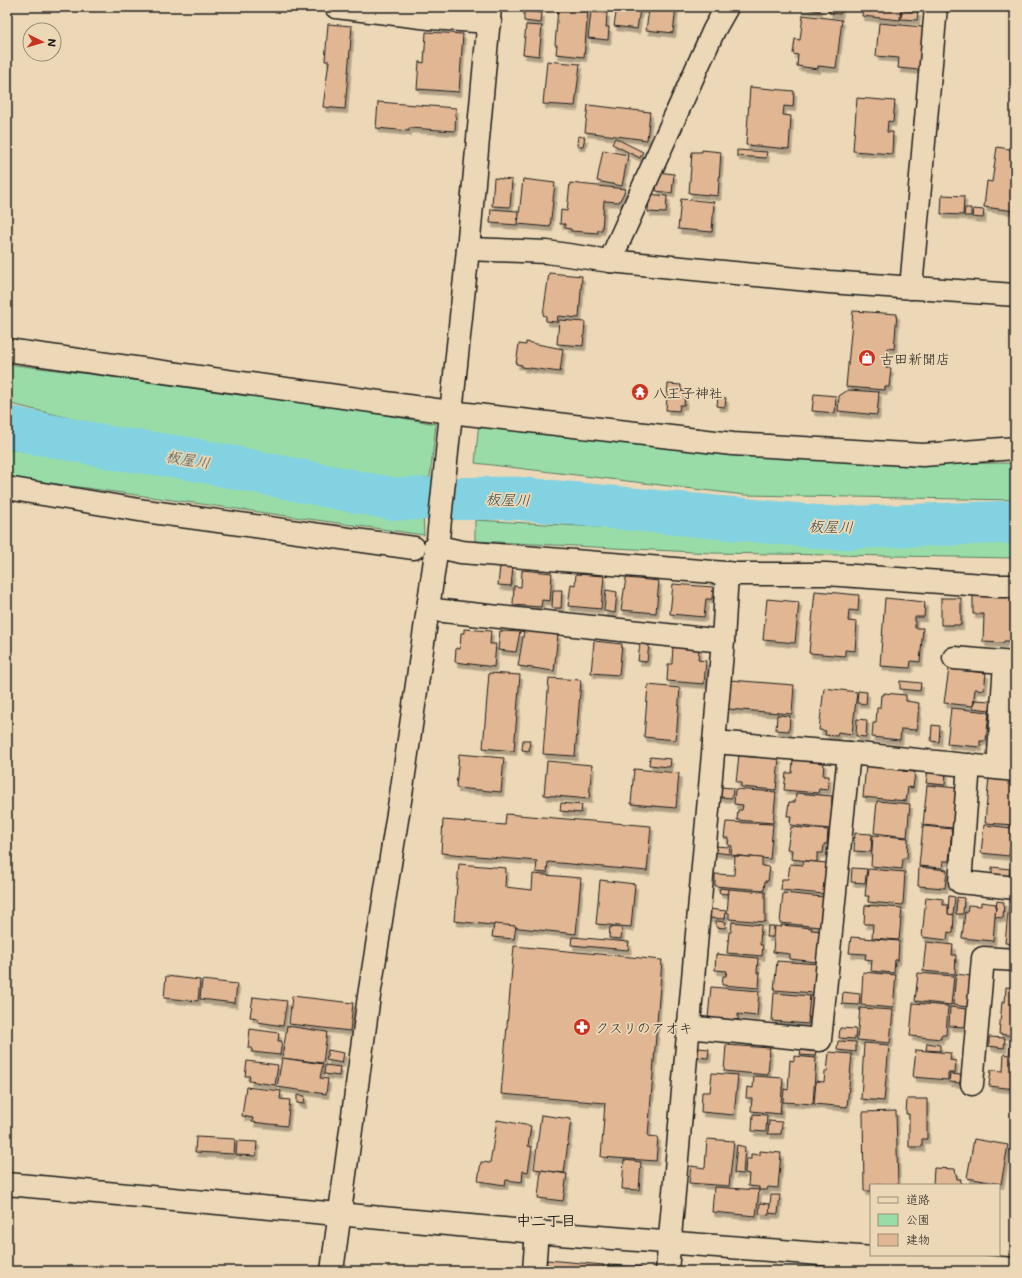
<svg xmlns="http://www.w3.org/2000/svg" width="1022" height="1278" font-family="Mali,'Klee One',sans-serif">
	<defs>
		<filter id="shadow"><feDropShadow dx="2.5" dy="4.5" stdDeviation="0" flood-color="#0004"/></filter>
	</defs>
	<rect width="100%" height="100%" fill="#ecd8b6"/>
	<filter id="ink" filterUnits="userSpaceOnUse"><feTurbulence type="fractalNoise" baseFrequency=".025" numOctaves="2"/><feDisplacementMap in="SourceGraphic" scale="8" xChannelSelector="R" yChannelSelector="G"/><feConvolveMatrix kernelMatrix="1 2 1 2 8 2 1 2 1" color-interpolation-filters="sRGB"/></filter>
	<g filter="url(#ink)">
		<g fill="#99dca8" stroke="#5a7c62">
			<polygon points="7,364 301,400 436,424 430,477 395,484 173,443 7,403"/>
			<polygon points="479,421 925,464 1015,463 1015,500 745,495 475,463"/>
			<polygon points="7,449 80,458 423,513 424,535 7,477"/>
			<polygon points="475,520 827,540 1015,537 1015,558 713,553 475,541"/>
		</g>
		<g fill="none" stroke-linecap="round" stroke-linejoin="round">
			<polyline stroke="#83d2e1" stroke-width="43" points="7,427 113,448 186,458 393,499 514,498 832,528 1015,522"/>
		</g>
		<g fill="#e1b693" stroke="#1c1c1c" filter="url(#shadow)">
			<polygon points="617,7 676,7 673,33 646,30 649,10 640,9 637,29 614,26"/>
			<polygon points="800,7 820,7 820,11 800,8"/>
			<polygon points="825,7 841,7 840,14 829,13 830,8"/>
			<polygon points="863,7 901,7 900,20 862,16"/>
			<polygon points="558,8 588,10 584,57 556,54 557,45 555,45"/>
			<polygon points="902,10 918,12 917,20 901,19"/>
			<polygon points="524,11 542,13 541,23 524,21"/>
			<polygon points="591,12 607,13 606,27 609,27 608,40 588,38"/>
			<polygon points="803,15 842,20 836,68 818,66 818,69 797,66 798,55 793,54 795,39 800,40"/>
			<polygon points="879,23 923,27 919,70 898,68 899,58 876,56"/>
			<polygon points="328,24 352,26 345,109 323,107 329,61 325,61"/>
			<polygon points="526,25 542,26 539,56 523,54"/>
			<polygon points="426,32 463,34 459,92 417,89 419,62 424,63"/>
			<polygon points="547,61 580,64 575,106 543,104"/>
			<polygon points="750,87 794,91 793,107 784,106 783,115 791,116 789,149 746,145"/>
			<polygon points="857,98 895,101 893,122 888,121 887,132 893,132 892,154 853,151"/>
			<polygon points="378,102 456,108 455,131 409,128 409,131 376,128"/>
			<polygon points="588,105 650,112 647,140 585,132"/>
			<polygon points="578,136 585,137 583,146 577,146"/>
			<polygon points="615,138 643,152 640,158 612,144"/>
			<polygon points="997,147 1015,150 1015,211 984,207 987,181 992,182"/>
			<polygon points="603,150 628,155 622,186 597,181"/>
			<polygon points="702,150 721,152 718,196 689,193 692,152 702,152"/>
			<polygon points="737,150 767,152 766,158 737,156"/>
			<polygon points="658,172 674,174 672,193 656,191"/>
			<polygon points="494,178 512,180 510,207 492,206"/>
			<polygon points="523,179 555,183 550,227 518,224"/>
			<polygon points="570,183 626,189 619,202 604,201 602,230 598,230 598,233 571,231 571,229 565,228 565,224 560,224 561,210 567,211"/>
			<polygon points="649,194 667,196 666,213 648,212"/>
			<polygon points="942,195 964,196 963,215 941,214"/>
			<polygon points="681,199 714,202 712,232 678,229"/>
			<polygon points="965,208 971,208 971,216 964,216"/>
			<polygon points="491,209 518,211 517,225 490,223"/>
			<polygon points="973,209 984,210 983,218 972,217"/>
			<polygon points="549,273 582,276 579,318 558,316 557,322 546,321 546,316 543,315"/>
			<polygon points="853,311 897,314 894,349 887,348 886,368 891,368 889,387 885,387 885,390 846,387"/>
			<polygon points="559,320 585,322 583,346 557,344"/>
			<polygon points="526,342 563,349 560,372 522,367 522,365 516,364 519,344 526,345"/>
			<polygon points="668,384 681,385 681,391 685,392 684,405 680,405 679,411 666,410"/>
			<polygon points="848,390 879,392 877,415 838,411 839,396"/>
			<polygon points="814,394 836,396 835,413 812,411"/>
			<polygon points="718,397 726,398 725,407 717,406"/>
			<polygon points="500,566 513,567 511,586 498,585"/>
			<polygon points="522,570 552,573 550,601 542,600 541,607 513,605 514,586 521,587"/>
			<polygon points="576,574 604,576 601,609 568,606 571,584 575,585"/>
			<polygon points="626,578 659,581 656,613 621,610"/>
			<polygon points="673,584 713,587 712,599 706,599 704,617 670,614"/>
			<polygon points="553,590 562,590 561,608 552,608"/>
			<polygon points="606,590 617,592 615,613 604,611"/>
			<polygon points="815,591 859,595 858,611 849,610 848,621 857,622 855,651 845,650 845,656 809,653"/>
			<polygon points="973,596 1014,598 1014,641 1004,641 1004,643 983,642 984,614 973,614"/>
			<polygon points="885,598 925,602 924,617 915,617 915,628 923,628 920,662 911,661 910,668 880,666"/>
			<rect x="941" y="598" width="20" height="27"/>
			<polygon points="767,599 799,602 795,643 763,640"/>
			<polygon points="464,629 491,631 490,644 496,644 494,667 455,662 456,648 460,649 461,633 464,633"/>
			<polygon points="500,631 520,632 516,652 498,650"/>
			<polygon points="524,631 558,634 554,671 518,666"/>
			<polygon points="594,641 622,644 619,675 591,673"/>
			<polygon points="640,643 649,644 647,662 638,661"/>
			<polygon points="673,645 699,648 698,660 706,661 704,684 667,681 668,664 672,664"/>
			<polygon points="949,669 986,673 984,690 975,689 973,706 944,703"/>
			<polygon points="489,673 520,675 514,751 483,748"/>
			<polygon points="549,678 581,680 575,756 543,754"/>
			<polygon points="730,680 794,685 792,714 728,709"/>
			<polygon points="900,681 921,683 920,691 900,689"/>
			<polygon points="648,685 680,688 676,740 644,737"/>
			<polygon points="824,688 857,692 852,734 838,732 837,736 825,735 826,731 819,730"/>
			<polygon points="858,691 867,692 866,704 857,703"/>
			<polygon points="884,693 906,695 906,701 919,703 917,730 901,729 900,740 872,737 873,723 876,723 877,708 880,708 881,695 884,695"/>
			<polygon points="975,700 991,701 990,710 973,708"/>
			<polygon points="951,708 989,712 986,741 980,741 980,747 947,744"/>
			<polygon points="777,715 790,716 789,731 776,730"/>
			<polygon points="1015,715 1015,733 1013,733"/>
			<polygon points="857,719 867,720 866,737 856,736"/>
			<polygon points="932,725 940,726 939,742 931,741"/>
			<polygon points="523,740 530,740 529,751 522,750"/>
			<polygon points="459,754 504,758 501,792 456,788"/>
			<polygon points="739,755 779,758 776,790 741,787 741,782 736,782"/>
			<polygon points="650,757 671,759 670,767 649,765"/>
			<polygon points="793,759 824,762 823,776 829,776 828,790 819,789 818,793 784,790 786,773 792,773"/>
			<polygon points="547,761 592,765 589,799 544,795"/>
			<polygon points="866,765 902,768 902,771 915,772 913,788 908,787 906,801 863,797"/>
			<polygon points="634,769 679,773 676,808 631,804"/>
			<polygon points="928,770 946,772 945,785 926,783"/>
			<polygon points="989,776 1009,778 1008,785 1015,785 1015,825 985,823"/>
			<polygon points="927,785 957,788 953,828 923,825"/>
			<polygon points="720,787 733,788 732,798 719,797"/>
			<polygon points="735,789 776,792 773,823 737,820 738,810 742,810 743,805 734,804"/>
			<polygon points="796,793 832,796 831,829 790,825 791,816 787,816 789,802 795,802"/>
			<polygon points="877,801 910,804 907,837 874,833"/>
			<polygon points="561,803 582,805 581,813 560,811"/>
			<polygon points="506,814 651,826 647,871 548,862 547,873 536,872 537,861 441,853 443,820 505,825"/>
			<polygon points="726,822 773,824 770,859 731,855 732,846 728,845 729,838 724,838"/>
			<polygon points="984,825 1012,828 1009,856 981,853"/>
			<polygon points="923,826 952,829 949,861 943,861 942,868 919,866"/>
			<polygon points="791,827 828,830 827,844 824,844 823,853 817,853 817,862 791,859 792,850 787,849"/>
			<polygon points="855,833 872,834 871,852 854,851"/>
			<polygon points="873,835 908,838 907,858 903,858 902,869 871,866"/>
			<polygon points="715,846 730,847 729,854 714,852"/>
			<polygon points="735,856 762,858 762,866 770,867 768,881 765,881 764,890 715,886 715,874 734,875"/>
			<polygon points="804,861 827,863 824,894 781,890 782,879 788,879 790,864 803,865"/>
			<polygon points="459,864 506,868 505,887 532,890 533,874 581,878 576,934 454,921"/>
			<polygon points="919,867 947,870 945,888 918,886"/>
			<polygon points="992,867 1010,869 1009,877 992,875"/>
			<polygon points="852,868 867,869 865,883 851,882"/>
			<polygon points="868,869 905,872 903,905 868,902 869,896 865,896"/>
			<polygon points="600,880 635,884 631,927 596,924"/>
			<polygon points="720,888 728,889 727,894 719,893"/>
			<polygon points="729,889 765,892 765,922 729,919 729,913 727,913"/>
			<polygon points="783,893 823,897 820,927 780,923"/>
			<polygon points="949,896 955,897 953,915 948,914"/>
			<polygon points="926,897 943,899 943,905 948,905 948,914 954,915 953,933 948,932 947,940 922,937"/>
			<polygon points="957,897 964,898 963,914 956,914"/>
			<polygon points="997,901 1004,902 1003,918 995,917"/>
			<polygon points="981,902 996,904 993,941 962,938 965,912 967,913 968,905 981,906"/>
			<polygon points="1009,903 1015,904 1015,944 1005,943"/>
			<polygon points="865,905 902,908 899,940 872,938 873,924 864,924"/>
			<polygon points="709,909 726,911 725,919 708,918"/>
			<polygon points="716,921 726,922 725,928 716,927"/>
			<polygon points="732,922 761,925 760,945 763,945 762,956 727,953 729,932 731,932"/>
			<polygon points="494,924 516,926 514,939 492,937"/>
			<polygon points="781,925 812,928 811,930 822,931 817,962 790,959 790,954 773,952 775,926 782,927"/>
			<polygon points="768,926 774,926 773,937 767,937"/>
			<polygon points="610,927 622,928 621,939 609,938"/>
			<polygon points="572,937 629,942 628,950 571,945"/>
			<polygon points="851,937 899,941 898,960 895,960 894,973 871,971 872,960 865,959 866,954 849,953"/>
			<polygon points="926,942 953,945 952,955 956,955 955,974 923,971"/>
			<polygon points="514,946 662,960 648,1136 658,1137 656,1161 601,1157 605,1103 501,1094"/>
			<polygon points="716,954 758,958 757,973 760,973 759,988 722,985 723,976 726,976 727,971 715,970"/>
			<polygon points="777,961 818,964 815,993 774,990"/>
			<polygon points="863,972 896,975 893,1008 861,1005"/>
			<polygon points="918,973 954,976 951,1005 915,1001"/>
			<polygon points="956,974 971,976 968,1007 953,1005"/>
			<polygon points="166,976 200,980 198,1001 164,998"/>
			<polygon points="202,980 237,984 235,1003 200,999"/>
			<polygon points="711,987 759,991 757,1016 738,1014 738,1020 708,1018"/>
			<polygon points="1006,987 1015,988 1015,1036 999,1034 1002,1002 1005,1002"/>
			<polygon points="843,992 860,994 859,1005 842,1004"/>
			<polygon points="774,993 810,996 808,1024 772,1021"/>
			<polygon points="292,996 353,1003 350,1031 289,1024"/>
			<polygon points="810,996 815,996 812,1017 808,1017"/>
			<polygon points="253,997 287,1001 283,1026 258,1022 258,1018 250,1017"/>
			<polygon points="913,1003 948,1006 946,1035 941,1035 941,1039 910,1036"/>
			<polygon points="950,1007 967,1009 966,1027 949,1026"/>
			<polygon points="860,1008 893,1010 890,1043 857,1040"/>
			<polygon points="287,1026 327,1032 323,1063 282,1058"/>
			<polygon points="840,1028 856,1029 855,1039 839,1038"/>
			<polygon points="250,1029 279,1033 278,1041 282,1041 280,1055 252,1052 252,1048 248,1048"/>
			<polygon points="989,1037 1005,1038 1004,1048 989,1046"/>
			<polygon points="1011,1039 1015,1039 1015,1089 989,1086 991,1070 1003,1071 1004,1054 1009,1055"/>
			<polygon points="838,1041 856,1042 856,1052 837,1050"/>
			<polygon points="864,1043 889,1045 884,1101 861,1099"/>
			<polygon points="927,1043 940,1045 940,1051 926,1050"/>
			<polygon points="726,1045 770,1048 768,1075 724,1071"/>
			<polygon points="698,1048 709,1049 708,1058 697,1057"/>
			<polygon points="328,1050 344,1053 342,1063 326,1060"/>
			<polygon points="801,1050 816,1052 815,1056 800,1055"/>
			<polygon points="916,1050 951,1053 950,1060 956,1061 955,1073 948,1073 948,1080 913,1077"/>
			<polygon points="829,1052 852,1054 847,1107 814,1104 816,1081 824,1082 825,1072 827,1072"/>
			<polygon points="794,1056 816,1058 813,1104 783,1102 784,1089 788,1090 790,1060 794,1061"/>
			<polygon points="282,1058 323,1064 320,1078 328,1079 326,1094 277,1087"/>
			<polygon points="247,1061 278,1065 275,1085 249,1081 250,1076 245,1076"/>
			<polygon points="325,1065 340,1067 339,1076 324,1074"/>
			<polygon points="712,1073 738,1075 734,1115 701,1112 702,1092 710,1092"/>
			<polygon points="950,1074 961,1075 960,1083 949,1082"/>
			<polygon points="754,1076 783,1078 780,1114 751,1111 752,1098 746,1098 747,1087 753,1088"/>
			<polygon points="246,1087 281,1091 280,1099 290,1100 287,1126 252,1122 253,1118 242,1116"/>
			<polygon points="297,1095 305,1096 304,1104 297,1103"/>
			<polygon points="907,1099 927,1099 927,1139 922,1139 922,1147 909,1147 909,1114 906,1114"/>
			<polygon points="896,1111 898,1185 871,1185 871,1191 864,1191 863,1112"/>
			<polygon points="753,1114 767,1115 766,1132 752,1131"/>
			<polygon points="541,1115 571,1119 564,1173 534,1169"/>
			<polygon points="497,1120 531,1126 528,1146 532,1147 528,1172 523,1171 522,1182 506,1180 505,1185 478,1181 481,1162 490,1163"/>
			<polygon points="769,1121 782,1122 781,1134 768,1134"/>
			<polygon points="196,1137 235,1139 234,1154 195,1152"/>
			<polygon points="707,1139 734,1141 729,1186 689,1183 691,1166 705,1168"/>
			<polygon points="974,1139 1008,1145 1001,1184 967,1178"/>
			<polygon points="237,1141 257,1142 256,1156 236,1155"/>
			<polygon points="737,1145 745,1147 743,1174 734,1173"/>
			<polygon points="760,1151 781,1153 778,1188 768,1187 767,1190 759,1190 759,1187 748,1186 749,1174 745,1173 746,1159 751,1159 751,1154 760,1155"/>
			<polygon points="624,1160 641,1162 639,1190 622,1189"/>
			<polygon points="934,1168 955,1169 957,1179 961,1179 960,1185 933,1185"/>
			<polygon points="541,1170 567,1174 563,1201 538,1198"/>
			<polygon points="714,1187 759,1190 756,1216 712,1212"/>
			<polygon points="771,1195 780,1195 778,1214 769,1213"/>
			<polygon points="760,1203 770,1204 769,1215 759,1214"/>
			<polygon points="547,1260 604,1265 603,1271 546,1271"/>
			<polygon points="608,1265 641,1267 641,1270 650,1271 608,1271"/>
		</g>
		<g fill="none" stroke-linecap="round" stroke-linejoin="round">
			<g stroke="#1c1c1c" stroke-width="25">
				<g id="minor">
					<polyline points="336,7 430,18 490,22"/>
					<polyline points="468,249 547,252 610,261 829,282 1015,295"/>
					<polyline points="610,261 714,30 727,7"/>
					<polyline points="911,288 936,7"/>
					<polyline points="7,350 450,412 733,444 923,455 1015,448"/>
					<polyline points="7,488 145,511 414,548"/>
					<polyline points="435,546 461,552 738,574 826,574 998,586 1015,586"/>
					<polyline points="434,610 723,641 667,1271"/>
					<polyline points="723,641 727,573"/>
					<polyline points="954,658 1015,663"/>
					<polyline points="714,742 849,753 1015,770"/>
					<polyline points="969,765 960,882 1015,888"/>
					<polyline points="998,768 1005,663"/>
					<polyline points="687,1027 820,1040 849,753"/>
					<polyline points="972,1084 983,958 1015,960"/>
					<polyline points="332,1271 369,996 402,788 438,539 468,249 490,7"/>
					<polyline points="534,1271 537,1231"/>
				</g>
			</g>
			<g stroke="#1c1c1c" stroke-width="25">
				<polyline id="tertiary" points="7,1184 547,1233 1015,1269"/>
			</g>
			<use href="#minor" stroke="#ecd8b6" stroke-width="22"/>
			<use href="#tertiary" stroke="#ecd8b6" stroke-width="22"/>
		</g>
	</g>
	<defs>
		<g id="shop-disc" transform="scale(0.9)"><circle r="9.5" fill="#c8321e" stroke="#ecd8b6"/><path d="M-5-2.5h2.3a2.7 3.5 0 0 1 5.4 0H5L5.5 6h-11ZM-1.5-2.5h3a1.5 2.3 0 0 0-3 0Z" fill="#fff"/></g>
		<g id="temple-disc" transform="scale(0.9)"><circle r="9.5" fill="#c8321e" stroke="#ecd8b6"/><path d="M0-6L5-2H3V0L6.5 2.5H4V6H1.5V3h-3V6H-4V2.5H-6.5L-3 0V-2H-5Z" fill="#fff"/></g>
		<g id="pharmacy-disc" transform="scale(0.9)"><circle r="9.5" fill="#c8321e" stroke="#ecd8b6"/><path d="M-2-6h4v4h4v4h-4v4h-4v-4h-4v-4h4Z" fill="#fff"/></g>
	</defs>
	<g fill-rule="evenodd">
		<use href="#shop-disc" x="867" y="358"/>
		<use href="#temple-disc" x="640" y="392"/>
		<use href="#pharmacy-disc" x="582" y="1027"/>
	</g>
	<g text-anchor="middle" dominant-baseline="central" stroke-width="3.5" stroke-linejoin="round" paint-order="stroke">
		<g font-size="14" fill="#1c1c1c" stroke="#ecd8b6" text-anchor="start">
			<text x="880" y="358">古田新聞店</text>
			<text x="653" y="392">八王子神社</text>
			<text x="595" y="1027">クスリのアオキ</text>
		</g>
		<g font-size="15" font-style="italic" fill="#364a4d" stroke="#ecd8b6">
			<text transform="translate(188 459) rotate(10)">板屋川</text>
			<text transform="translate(508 499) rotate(2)">板屋川</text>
			<text transform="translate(831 526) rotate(2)">板屋川</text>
		</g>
		<g font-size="15" font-weight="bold" fill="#1c1c1c" stroke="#ecd8b6">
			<text x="546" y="1220">中二丁目</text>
		</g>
	</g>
	<rect width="1022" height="1278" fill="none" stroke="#ecd8b6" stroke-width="24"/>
	<rect x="12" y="12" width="998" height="1254" fill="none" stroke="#1c1c1c" stroke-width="1.5" filter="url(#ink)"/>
	<rect x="870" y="1184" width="130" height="72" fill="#ecd8b6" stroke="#998d78"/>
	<rect x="878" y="1197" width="20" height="6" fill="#ecd8b6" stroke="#998d78"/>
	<text x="906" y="1204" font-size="12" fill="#1c1c1c">道路</text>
	<rect x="878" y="1214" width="20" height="12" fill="#99dca8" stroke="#998d78"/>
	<text x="906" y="1224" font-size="12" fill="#1c1c1c">公園</text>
	<rect x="878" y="1234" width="20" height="12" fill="#e1b693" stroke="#998d78"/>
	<text x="906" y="1244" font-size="12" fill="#1c1c1c">建物</text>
	<g transform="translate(42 42) rotate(95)"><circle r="19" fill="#ecd8b6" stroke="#998d78"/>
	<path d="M0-3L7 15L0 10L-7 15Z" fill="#c8321e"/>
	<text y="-6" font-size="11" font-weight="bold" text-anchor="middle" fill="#1c1c1c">N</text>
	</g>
</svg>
